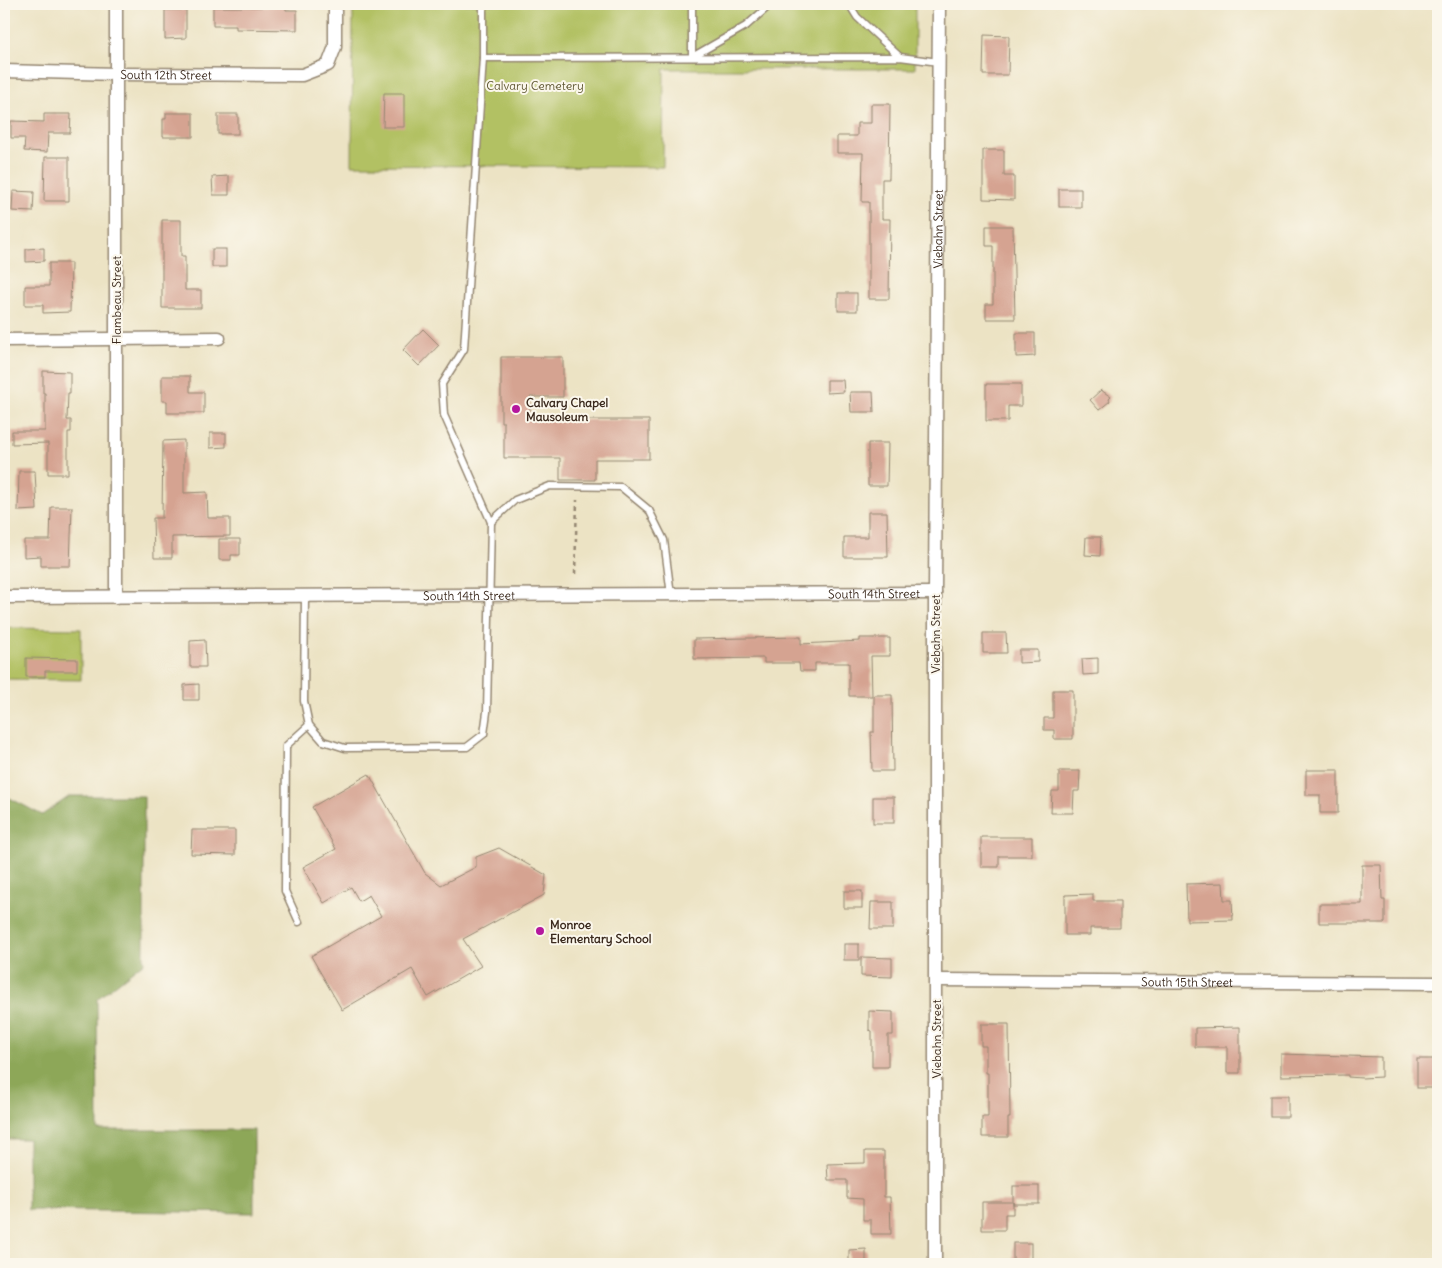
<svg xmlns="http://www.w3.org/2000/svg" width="1442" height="1268" font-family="Delius,sans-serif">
	<rect width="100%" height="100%" fill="#fbf7ec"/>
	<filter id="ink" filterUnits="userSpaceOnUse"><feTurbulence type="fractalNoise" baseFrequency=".02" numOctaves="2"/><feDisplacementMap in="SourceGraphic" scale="10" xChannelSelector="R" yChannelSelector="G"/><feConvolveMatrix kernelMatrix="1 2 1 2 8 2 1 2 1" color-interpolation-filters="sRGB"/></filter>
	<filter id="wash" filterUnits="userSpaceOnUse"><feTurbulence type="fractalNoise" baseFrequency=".0096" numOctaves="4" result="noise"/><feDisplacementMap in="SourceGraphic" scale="20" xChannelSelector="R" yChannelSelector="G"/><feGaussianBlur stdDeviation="1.12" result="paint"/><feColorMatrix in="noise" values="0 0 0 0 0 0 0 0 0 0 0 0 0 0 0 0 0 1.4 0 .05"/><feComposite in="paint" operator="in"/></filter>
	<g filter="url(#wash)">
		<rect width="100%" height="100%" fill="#ece3c4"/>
		<g fill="#b2c163" stroke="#767640">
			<polygon points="353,4 915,4 915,69 664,69 663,167 352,165"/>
			<polygon points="4,628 81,629 81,680 4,679"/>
		</g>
		<polygon fill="#8da759" stroke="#64683c" points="4,795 42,815 70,796 144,796 144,962 97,999 98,1130 254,1130 254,1213 28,1210 28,1139 4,1139"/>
		<g id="blocks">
			<g fill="#d5a391">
				<polygon points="268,4 285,4 286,10 297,10 297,30 236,29 236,26 213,26 213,7 268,7"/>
				<polygon points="165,10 186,10 186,38 165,39"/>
				<polygon points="984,35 1009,36 1008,75 983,75"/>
				<polygon points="384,93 404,93 404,127 383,127"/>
				<polygon points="871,104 890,104 889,179 882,179 882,219 890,219 889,299 869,299 869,202 862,202 863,153 837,153 837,136 857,136 857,123 871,123"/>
				<polygon points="166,113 193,113 193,137 163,137 163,119 166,119"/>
				<polygon points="44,114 71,114 70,133 48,133 47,152 24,151 25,138 11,138 11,121 44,122"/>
				<rect x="218" y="114" width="20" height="20"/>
				<polygon points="983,150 1004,150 1004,176 1014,176 1014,200 983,199"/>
				<polygon points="45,157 69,157 69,201 44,201"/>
				<polygon points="229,176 229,195 213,195 212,177"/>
				<rect x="1059" y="189" width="22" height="18"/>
				<polygon points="13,191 34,192 33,212 12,211"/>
				<polygon points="162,220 181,220 181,256 185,256 185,290 201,290 201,308 162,308"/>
				<polygon points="986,226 1013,226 1015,319 986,319 986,304 993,304 993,246 986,246"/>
				<polygon points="44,248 44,261 26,262 26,249"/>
				<rect x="212" y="249" width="14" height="18"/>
				<polygon points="49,263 71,263 70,312 43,313 43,305 25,305 25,286 49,286"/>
				<rect x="838" y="293" width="19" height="18"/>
				<polygon points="423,329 439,345 419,366 403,350"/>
				<polygon points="1016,333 1035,333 1035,356 1016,357"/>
				<polygon points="501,357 563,357 563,397 530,397 530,420 649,420 649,459 595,459 595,480 560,480 560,458 504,458 504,422 501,422"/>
				<polygon points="43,371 70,372 70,393 68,393 67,420 71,420 71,432 68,432 68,474 48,474 48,443 12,444 12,431 45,431 45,393 43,393"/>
				<polygon points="162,376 190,376 190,392 204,392 204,413 167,413 167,401 162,401"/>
				<polygon points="827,380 843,380 844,392 827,393"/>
				<polygon points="986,384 1021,384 1021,406 1008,406 1008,421 986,421"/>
				<polygon points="1101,390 1111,397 1109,399 1110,401 1099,410 1090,400"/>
				<polygon points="850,392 873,392 874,412 851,412"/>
				<polygon points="210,433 226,433 226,447 210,448"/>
				<polygon points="184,440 184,493 207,492 208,518 230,518 230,536 172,537 172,558 154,558 153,518 162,518 163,441"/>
				<polygon points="868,443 888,443 887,486 868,486"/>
				<polygon points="19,471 35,471 37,510 18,511"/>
				<polygon points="51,507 72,507 70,566 41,566 41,556 24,557 24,540 50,540"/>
				<polygon points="868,512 887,512 888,557 844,557 844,537 868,537"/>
				<polygon points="1086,537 1101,537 1100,556 1085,555"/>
				<polygon points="219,539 240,539 240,555 231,555 231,560 219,560"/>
				<polygon points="983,633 1006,633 1007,653 983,653"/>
				<polygon points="801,637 801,644 860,641 860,638 890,638 890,656 871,656 872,696 849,696 849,663 815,663 815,671 800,671 799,663 764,663 764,658 694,659 694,639"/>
				<polygon points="205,640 206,667 190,667 190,641"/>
				<polygon points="1019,650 1038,650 1038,662 1019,663"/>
				<polygon points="26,658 77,659 77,671 45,671 45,677 26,677"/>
				<polygon points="1098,658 1098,674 1083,675 1082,659"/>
				<polygon points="199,684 199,700 184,700 184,685"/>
				<polygon points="1053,690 1073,690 1073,739 1054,739 1054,730 1044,730 1044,718 1053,718"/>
				<polygon points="874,695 892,695 893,771 872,771 871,732 874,732"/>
				<polygon points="1306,770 1338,770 1338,813 1320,813 1320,795 1306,795"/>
				<polygon points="1059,771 1080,771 1079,791 1074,791 1073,813 1051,813 1052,791 1059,791"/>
				<polygon points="369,774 425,873 441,885 476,867 476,857 499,848 546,875 544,895 463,939 481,966 428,997 412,969 342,1010 311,956 381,916 369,895 359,901 351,887 324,903 303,867 336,849 312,807"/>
				<rect x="873" y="797" width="21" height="26"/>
				<polygon points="192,830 235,830 235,855 191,854"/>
				<polygon points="981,837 1032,837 1032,856 999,856 999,867 981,867"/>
				<polygon points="1362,865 1381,865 1382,900 1385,900 1385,923 1319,923 1319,904 1362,904"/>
				<polygon points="1223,883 1224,900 1232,900 1233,920 1187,921 1186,884"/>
				<rect x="844" y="891" width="18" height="17"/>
				<polygon points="1093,894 1093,901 1120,901 1120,928 1090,928 1090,935 1065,935 1065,895"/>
				<polygon points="871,902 893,902 893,929 870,929"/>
				<rect x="844" y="944" width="15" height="16"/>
				<polygon points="861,957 892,958 892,977 861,976"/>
				<polygon points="869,1011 893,1012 893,1035 888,1035 888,1067 872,1067 872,1031 869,1030"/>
				<polygon points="981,1024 1009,1024 1010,1118 1008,1118 1008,1137 982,1137 982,1117 988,1117 988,1073 986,1073 986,1046 981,1046"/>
				<polygon points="1240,1027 1240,1073 1227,1073 1227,1047 1195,1047 1195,1028"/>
				<polygon points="1281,1054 1381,1057 1381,1077 1362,1078 1348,1077 1348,1075 1281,1076"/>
				<rect x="1417" y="1059" width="21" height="29"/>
				<rect x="1270" y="1096" width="18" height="21"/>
				<polygon points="865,1151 884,1151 884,1197 890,1197 891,1234 871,1234 871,1220 863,1220 863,1199 847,1198 847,1180 828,1180 827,1164 865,1163"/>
				<rect x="1013" y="1186" width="26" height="18"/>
				<polygon points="982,1202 1013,1202 1013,1214 1005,1214 1005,1230 982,1230"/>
				<rect x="1013" y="1243" width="18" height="17"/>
				<polygon points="866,1249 866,1264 849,1264 849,1250"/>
			</g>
		</g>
	</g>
	<g filter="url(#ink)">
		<use href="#blocks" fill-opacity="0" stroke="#948671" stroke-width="1"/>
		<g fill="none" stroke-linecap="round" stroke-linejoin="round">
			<g stroke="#948671" stroke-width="9">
				<g id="service">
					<polyline points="692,4 692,57 746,26 771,4"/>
					<polyline points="849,4 857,17 900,57"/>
					<polyline points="483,58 900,57 939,62"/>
					<polyline points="491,522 515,500 550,486 621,487 649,510 664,540 671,595"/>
					<polyline points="305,596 304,701 309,725 323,741 345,748 467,747 484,734 487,712 491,522 444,415 442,384 464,349 483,58 483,4"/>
					<polyline points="299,922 285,891 286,746 309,725"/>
				</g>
			</g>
			<g stroke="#948671" stroke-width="15">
				<g id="minor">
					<path id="s1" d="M4,71l112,3 186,1 26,-10 7,-18v-43"/>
					<polyline points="4,340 219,338"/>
					<path id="s2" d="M4,597l931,-4"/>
					<polyline points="116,597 116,4"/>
					<path id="s3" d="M936,980l502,3"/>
					<path id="s4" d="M935,1264v-671l4,-589"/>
				</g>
			</g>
			<polyline stroke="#948671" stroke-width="2.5" stroke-dasharray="4 4" stroke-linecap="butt" points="575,574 577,500"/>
			<use href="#service" stroke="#fff" stroke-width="6"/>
			<use href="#minor" stroke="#fff" stroke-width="12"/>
		</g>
	</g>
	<g fill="#b5179e" stroke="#fbf7ec" stroke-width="2">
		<circle cx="516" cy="409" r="5"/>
		<circle cx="540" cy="931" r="5"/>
	</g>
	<g text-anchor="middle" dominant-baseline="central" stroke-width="4" stroke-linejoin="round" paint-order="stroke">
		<g font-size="12" fill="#3b2a1e" stroke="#fbf7ec">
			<text stroke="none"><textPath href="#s1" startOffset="162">South 12th Street</textPath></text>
			<text stroke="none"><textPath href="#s4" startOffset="1035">Viebahn Street</textPath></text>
			<text transform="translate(116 300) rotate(-90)">Flambeau Street</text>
			<text stroke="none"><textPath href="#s2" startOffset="870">South 14th Street</textPath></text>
			<text stroke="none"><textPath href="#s2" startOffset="465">South 14th Street</textPath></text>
			<text transform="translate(935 634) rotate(-90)">Viebahn Street</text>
			<text stroke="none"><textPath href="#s3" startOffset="251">South 15th Street</textPath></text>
			<text transform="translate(936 1039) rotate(-90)">Viebahn Street</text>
		</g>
		<g font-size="12" fill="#5f5733" stroke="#fbf7ec">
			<text x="535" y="85">Calvary Cemetery</text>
		</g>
		<g font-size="12" font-weight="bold" fill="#3b2a1e" stroke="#fbf7ec" text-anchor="start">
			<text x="526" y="402">Calvary Chapel<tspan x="526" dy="14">Mausoleum</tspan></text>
			<text x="550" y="924">Monroe<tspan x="550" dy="14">Elementary School</tspan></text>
		</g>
	</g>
	<rect width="1442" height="1268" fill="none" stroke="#fbf7ec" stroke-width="20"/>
</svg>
